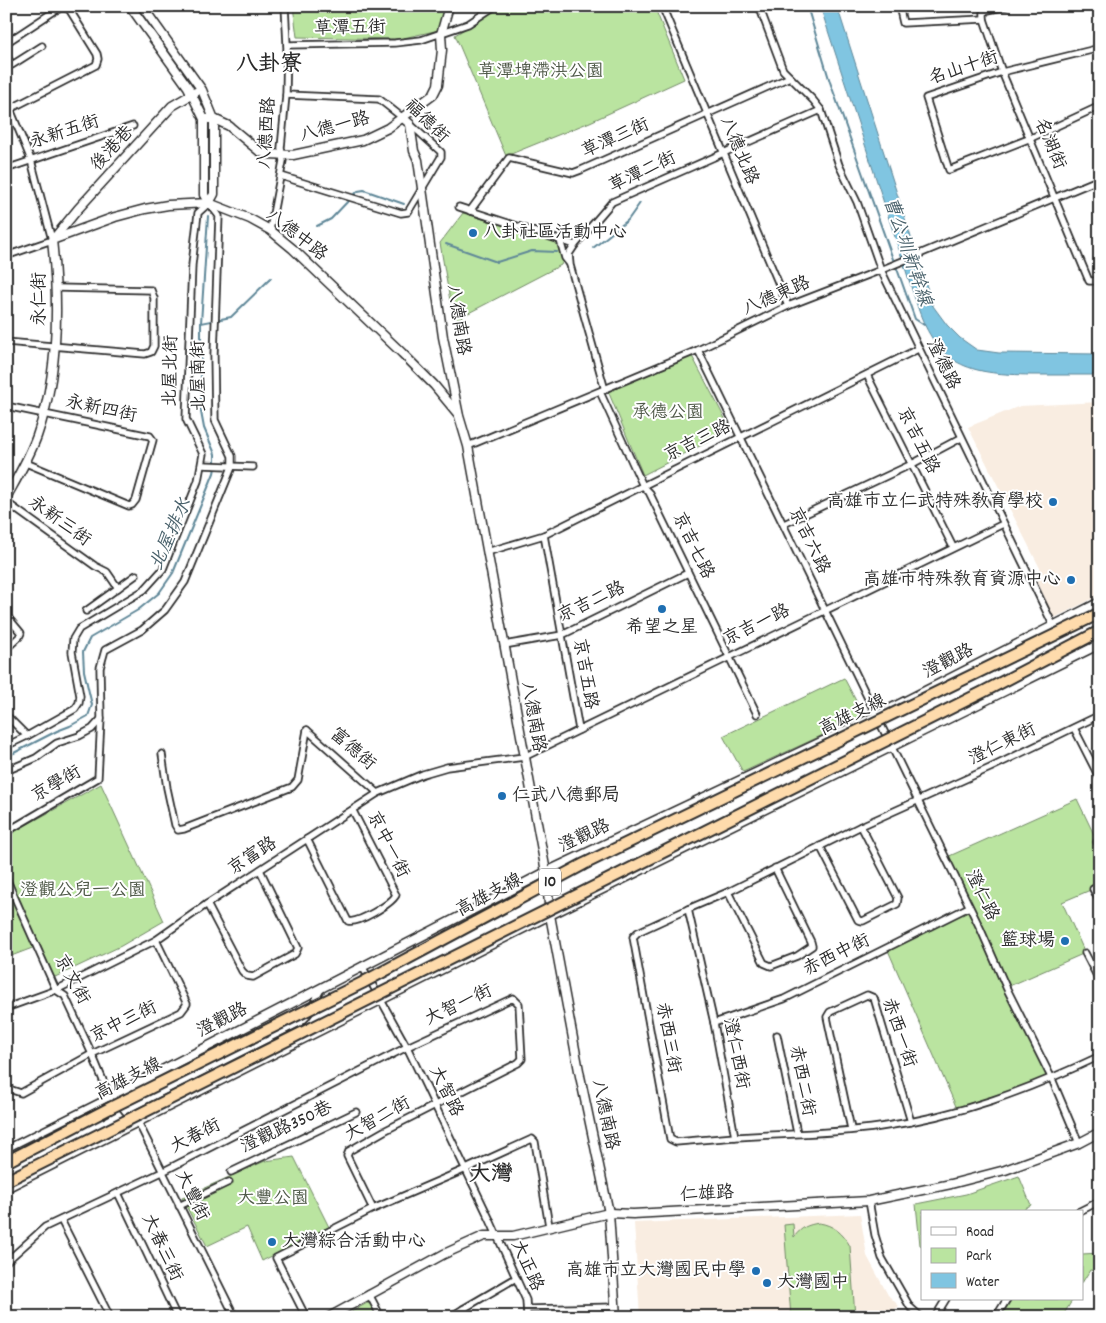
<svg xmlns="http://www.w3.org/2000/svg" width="1106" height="1323" font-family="Dekko,'LXGW WenKai TC',sans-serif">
	<rect width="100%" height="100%" fill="#fff"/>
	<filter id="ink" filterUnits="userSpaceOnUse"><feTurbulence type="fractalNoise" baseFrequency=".02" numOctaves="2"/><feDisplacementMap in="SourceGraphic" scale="10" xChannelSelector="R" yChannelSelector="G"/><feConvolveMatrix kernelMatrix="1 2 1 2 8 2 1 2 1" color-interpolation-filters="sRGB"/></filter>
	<g filter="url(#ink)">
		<g fill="#f9ede1">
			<polygon points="1100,402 1100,595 1054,618 1037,581 1045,578 968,427 1020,406"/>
			<polygon points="860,1214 867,1256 888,1295 899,1306 886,1317 640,1317 634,1223"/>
		</g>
		<g fill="#bae4a0" stroke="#728866">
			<polygon points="293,6 445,6 439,30 399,39 297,37"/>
			<polygon points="502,6 654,6 684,79 590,122 506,156 455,35"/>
			<polygon points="463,213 560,242 564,259 561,265 457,319 453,318 440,243"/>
			<polygon points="692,356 731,430 643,475 608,391"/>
			<polygon points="844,678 864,716 743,772 723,736"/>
			<polygon points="101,784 164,921 121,946 53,978 6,868 6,836"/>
			<polygon points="1077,799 1100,847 1100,886 1062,902 1085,953 1007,987 1052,1079 958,1111 887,948 968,907 945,858"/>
			<polygon points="6,887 35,947 6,958"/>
			<polygon points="294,1157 329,1227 262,1261 247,1227 207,1246 182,1198 265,1161"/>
			<polygon points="1019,1176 1031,1205 1025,1208 1026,1212 922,1212 922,1246 920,1245 916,1204 966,1194"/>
			<path d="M819,1223c14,2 24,10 31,23l5,71h-64l-7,-92 9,-1 1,13c8,-10 13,-12 25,-14z"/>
			<polygon points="1100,1253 1100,1272 1090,1270 1082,1283 1082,1254"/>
			<polygon points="1012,1299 1073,1299 1062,1317 1001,1317"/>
			<polygon points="367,1303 372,1305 378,1317 343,1317"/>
		</g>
		<path fill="#80c5e1" stroke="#5e8798" d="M820,6h17l96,300 14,19 13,13 17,12 22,3 101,1v21c-23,0 -46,0 -69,0 -57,-1 -91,-6 -112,-64z"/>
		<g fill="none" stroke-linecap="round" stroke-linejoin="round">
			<g stroke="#5e8798" stroke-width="2">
				<polyline points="807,6 830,82 894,262"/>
				<polyline points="353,196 358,191 364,190 404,204"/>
				<polyline points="208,216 201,323 201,412 204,428 215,454 215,463"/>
				<polyline points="317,226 331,219 350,199"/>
				<polyline points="446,244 497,262 532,251 557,252"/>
				<polyline points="593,248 628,220 640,203"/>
				<polyline points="896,266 915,319 924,325"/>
				<polyline points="201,323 231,317 271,278"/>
				<polyline points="6,757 57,731 70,726 88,716 92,705 84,671 83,652 90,638 138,610 159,593 173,573 214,473 215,468"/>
			</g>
			<g stroke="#2b2b2b" stroke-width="9">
				<g id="street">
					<polyline points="662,6 788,306"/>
					<polyline points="759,6 783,70 813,100 821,110 839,165 857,202 881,270 1053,625"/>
					<polyline points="899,6 903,23 984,19"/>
					<polyline points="984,6 984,19 1002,72 1089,281 1100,281"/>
					<polyline points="984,11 1006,6"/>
					<polyline points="6,43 56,10 62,8 69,9 97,54 98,59 96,65 6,111"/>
					<polyline points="287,45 395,43 421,40 468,24 495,6"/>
					<polyline points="1100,48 1002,72 926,98 949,170 1031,138 1100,106"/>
					<polyline points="6,55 12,65 42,46"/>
					<polyline points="286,95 379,99 403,118"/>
					<polyline points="6,99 31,160 52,240 6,256"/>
					<polyline points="6,169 133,126"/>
					<polyline points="281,176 401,213 408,212 441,157 441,152 410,124"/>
					<polyline points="459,207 575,245"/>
					<polyline points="470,211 509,158 573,173 581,170 790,77"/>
					<polyline points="270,230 283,161 281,148 286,95 287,45 285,6"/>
					<polyline points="560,240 565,258 569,263"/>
					<polyline points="6,342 145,354 151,352 154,346 154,298 151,290 57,288"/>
					<polyline points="698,350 981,930 1006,987 1052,1079 1079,1143"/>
					<polyline points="867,375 953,547"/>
					<polyline points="605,390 570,265 569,254 575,245 612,202 821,110"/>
					<polyline points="600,392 643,486 649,492 757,714"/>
					<polyline points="6,406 150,436 153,440 136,500 132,505 129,506 26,463"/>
					<polyline points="468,446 698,350 788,306 881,270 1100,179"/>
					<polyline points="202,465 253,467"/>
					<polyline points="6,502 95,566 107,572 118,588"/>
					<polyline points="784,524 912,464 961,438"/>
					<polyline points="544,535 579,730"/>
					<polyline points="487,552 544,535 918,349"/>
					<polyline points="86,611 136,575"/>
					<polyline points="6,615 21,633 19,637 6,649"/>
					<polyline points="504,645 562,635 688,573"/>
					<polyline points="6,715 27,736"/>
					<path d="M1100,715l-110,53 -129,58 -133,66 -40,17 26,114 21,114c48,-3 97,-3 145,-10 79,-11 148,-37 220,-71"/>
					<polyline points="1074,728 1100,779"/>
					<polyline points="307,730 378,793"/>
					<polyline points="6,746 27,736 75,709 79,703 80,696 72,652 73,639 79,629 144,590 163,569 198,481 203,454 186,419 192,265 198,213 209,203 219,216 214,355 215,420 232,456 232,467 185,582 165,610 142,630 105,650 100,668 101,719 92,729 79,736 57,743 36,758 6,771"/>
					<polyline points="162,754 167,788 175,825 178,830 184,829 292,787 298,780 307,730"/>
					<polyline points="6,832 98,778 101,719"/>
					<path d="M307,839l41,82c10,3 43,-17 48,-26l-43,-84"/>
					<polyline points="1097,842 1100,840"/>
					<polyline points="820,846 858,920 863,921 897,904 898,898 861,826"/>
					<polyline points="6,878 56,990 65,996 92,1054 110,1097 138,1122 235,1317"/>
					<polyline points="1100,886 1093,889 1100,902"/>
					<polyline points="728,892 764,963 771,966 797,956 812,946 811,942 775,868"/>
					<polyline points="207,904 242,971 247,976 253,977 295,954 298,948 260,870"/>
					<polyline points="688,909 638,932 633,937 670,1139 676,1142 735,1137"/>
					<polyline points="1085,953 1100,982"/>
					<polyline points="362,966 407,1047 490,1220 526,1300 527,1317"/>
					<polyline points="6,1008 56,990 156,940 207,904 378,793 423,774 447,767 524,757 1003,524"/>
					<polyline points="714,1023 784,999 969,907"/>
					<polyline points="777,1035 797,1133"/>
					<polyline points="6,1088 21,1093 92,1054 181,1012 187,1004 156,940"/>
					<path d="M125,1111l176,-89c11,-8 13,-23 21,-34"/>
					<polyline points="851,1129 827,1017 830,1012 867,995 874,998 911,1122"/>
					<polyline points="6,1149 110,1097"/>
					<polyline points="231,1172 356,1112"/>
					<polyline points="118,1193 177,1317"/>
					<polyline points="869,1201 875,1235 882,1258 910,1307 921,1317"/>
					<polyline points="179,1206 229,1182"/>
					<polyline points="1078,1212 1100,1201"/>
					<polyline points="61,1220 110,1317"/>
					<polyline points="6,1262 45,1227 162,1172 407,1047 513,998 519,1004 522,1059 518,1063 384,1131 349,1151 347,1156 373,1209 466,1169 532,1139 535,1142 549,1226"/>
					<polyline points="369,1294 381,1317"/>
					<polyline points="463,1309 516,1278"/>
					<polyline points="527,1309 615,1307"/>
					<polyline points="306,1317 276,1258 373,1209"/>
					<polyline points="450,1317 463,1309 471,1317"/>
					<polyline points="935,1317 946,1299"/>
					<polyline points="996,1317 1007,1299"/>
				</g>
			</g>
			<g stroke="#2b2b2b" stroke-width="11">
				<g id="secondary">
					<polyline points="130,6 188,87 204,119 204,195 209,203"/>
					<polyline points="142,6 202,90 214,119 214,194 209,203"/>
					<polyline points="403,118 410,124 414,151 418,160 443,337 459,416 468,446 546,872 550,915 580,1076 609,1213 616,1317"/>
					<polyline points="204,119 214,119 229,126 259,151 267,154 293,155 363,140 388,128 433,95 438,85 442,50 441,34 449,6"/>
					<polyline points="55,237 78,209 172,106 196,92"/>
					<path d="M6,498c11,-20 23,-40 31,-62 22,-62 22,-132 15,-196l63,-23 30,-8 23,-4 41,-2 41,16 20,11 23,19 109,104 32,32 24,29"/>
					<polyline points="110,1097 546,872 876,716 1100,602"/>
					<polyline points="6,1188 550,915 1100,644"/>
					<polyline points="329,1317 444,1254 484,1236 513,1236 609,1213 633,1214 869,1201 951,1184 1005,1170 1079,1143 1100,1132"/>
				</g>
			</g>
			<use href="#street" stroke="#fff" stroke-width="5.5"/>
			<use href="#secondary" stroke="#fff" stroke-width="8"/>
			<g stroke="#2b2b2b" stroke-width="14" stroke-linecap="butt">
				<g id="highway-bridge">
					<polyline points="6,1162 112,1107 362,983 584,864 1100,613"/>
					<polyline points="6,1181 983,692 1100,631"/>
				</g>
			</g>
			<use href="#highway-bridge" stroke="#fedbac" stroke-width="10"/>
		</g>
	</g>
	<g fill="#1f6fb2" stroke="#fff" stroke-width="2">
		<circle cx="473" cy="233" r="5"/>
		<circle cx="1053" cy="502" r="5"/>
		<circle cx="1071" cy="580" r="5"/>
		<circle cx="662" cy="609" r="5"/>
		<circle cx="502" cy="796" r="5"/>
		<circle cx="1065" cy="941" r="5"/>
		<circle cx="272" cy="1242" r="5"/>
		<circle cx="756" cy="1271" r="5"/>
		<circle cx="767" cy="1283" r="5"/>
	</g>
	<g text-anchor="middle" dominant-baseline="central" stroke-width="4" stroke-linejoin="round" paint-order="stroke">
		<rect fill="#fff" stroke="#6b6b6b" stroke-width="1" x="539" y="868.5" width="22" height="27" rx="4"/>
		<g font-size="16" font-weight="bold" fill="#2b2b2b">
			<text x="550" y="882">10</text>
		</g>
		<g font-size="18" fill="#2b2b2b" stroke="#fff">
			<text transform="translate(350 29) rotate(-1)">草潭五街</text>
			<text transform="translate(964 69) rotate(-18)">名山十街</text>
			<text transform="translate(426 122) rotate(44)">福德街</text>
			<text transform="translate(335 128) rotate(-15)">八德一路</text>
			<text transform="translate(65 133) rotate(-18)">永新五街</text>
			<text transform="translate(268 133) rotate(-86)">八德西路</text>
			<text transform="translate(616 139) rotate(-24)">草潭三街</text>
			<text transform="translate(1049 144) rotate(67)">名湖街</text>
			<text transform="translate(113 149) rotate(-47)">後港巷</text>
			<text transform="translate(738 151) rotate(67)">八德北路</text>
			<text transform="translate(643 173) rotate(-25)">草潭二街</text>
			<text transform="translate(296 236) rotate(38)">八德中路</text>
			<text transform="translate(777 297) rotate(-24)">八德東路</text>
			<text transform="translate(40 299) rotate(-90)">永仁街</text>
			<text transform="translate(457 320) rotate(81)">八德南路</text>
			<text transform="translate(942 365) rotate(64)">澄德路</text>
			<text transform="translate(172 371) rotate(-89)">北屋北街</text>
			<text transform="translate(200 376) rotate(-91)">北屋南街</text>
			<text transform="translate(101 410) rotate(12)">永新四街</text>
			<text transform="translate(917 441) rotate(63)">京吉五路</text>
			<text transform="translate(698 442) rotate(-26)">京吉三路</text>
			<text transform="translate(59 522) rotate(36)">永新三街</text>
			<text transform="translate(808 541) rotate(64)">京吉六路</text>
			<text transform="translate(692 546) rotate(64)">京吉七路</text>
			<text transform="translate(592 603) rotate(-25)">京吉二路</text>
			<text transform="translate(757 626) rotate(-26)">京吉一路</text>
			<text transform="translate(949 662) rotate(-27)">澄觀路</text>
			<text transform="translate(584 674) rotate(80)">京吉五路</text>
			<text transform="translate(853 716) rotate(-26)">高雄支線</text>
			<text transform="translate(532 717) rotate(80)">八德南路</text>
			<text transform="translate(1003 745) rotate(-26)">澄仁東街</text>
			<text transform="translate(352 750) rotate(41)">富德街</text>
			<text transform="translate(57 785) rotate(-30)">京學街</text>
			<text transform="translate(585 837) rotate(-25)">澄觀路</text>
			<text transform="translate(387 845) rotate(63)">京中一街</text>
			<text transform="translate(253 857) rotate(-33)">京富路</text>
			<text transform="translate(490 896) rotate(-28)">高雄支線</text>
			<text transform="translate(981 896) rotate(64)">澄仁路</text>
			<text transform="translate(837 956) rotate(-26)">赤西中街</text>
			<text transform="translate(71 980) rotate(61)">京文街</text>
			<text transform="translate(459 1006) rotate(-25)">大智一街</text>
			<text transform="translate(223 1021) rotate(-27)">澄觀路</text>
			<text transform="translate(124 1023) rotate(-26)">京中三街</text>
			<text transform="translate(898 1033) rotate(71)">赤西一街</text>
			<text transform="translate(667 1038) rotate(80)">赤西三街</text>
			<text transform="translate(735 1054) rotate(79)">澄仁西街</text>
			<text transform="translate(129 1080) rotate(-27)">高雄支線</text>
			<text transform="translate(801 1081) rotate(79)">赤西二街</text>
			<text transform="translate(445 1092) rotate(64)">大智路</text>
			<text transform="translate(604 1115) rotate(78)">八德南路</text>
			<text transform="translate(378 1120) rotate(-29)">大智二街</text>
			<text transform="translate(287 1128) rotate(-25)">澄觀路350巷</text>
			<text transform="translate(196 1137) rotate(-27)">大春街</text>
			<text transform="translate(707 1195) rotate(-3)">仁雄路</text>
			<text transform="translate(191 1196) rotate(64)">大豐街</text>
			<text transform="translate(161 1248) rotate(65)">大春三街</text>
			<text transform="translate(526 1266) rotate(66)">大正路</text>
		</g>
		<g font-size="18" fill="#4f5948" stroke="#fff">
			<text x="541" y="72">草潭埤滯洪公園</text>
			<text x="668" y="413">承德公園</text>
			<text x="83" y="891">澄觀公兒一公園</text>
			<text x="273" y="1199">大豐公園</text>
		</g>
		<g font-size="18" fill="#2b2b2b" stroke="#fff" text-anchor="start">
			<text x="483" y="233">八卦社區活動中心</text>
			<text x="1043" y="502" text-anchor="end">高雄市立仁武特殊教育學校</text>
			<text x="1061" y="580" text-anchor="end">高雄市特殊教育資源中心</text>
			<text x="662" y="628" text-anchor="middle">希望之星</text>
			<text x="512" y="796">仁武八德郵局</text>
			<text x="1055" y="941" text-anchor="end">籃球場</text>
			<text x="282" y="1242">大灣綜合活動中心</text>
			<text x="746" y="1271" text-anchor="end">高雄市立大灣國民中學</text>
			<text x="777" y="1283">大灣國中</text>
		</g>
		<g font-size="19" font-style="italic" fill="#49616b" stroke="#fff">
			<text transform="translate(906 252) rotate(71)">曹公圳新幹線</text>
			<text transform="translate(172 535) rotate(-66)">北屋排水</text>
		</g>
		<g font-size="22" font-weight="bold" fill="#2b2b2b" stroke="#fff">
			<text x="269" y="65">八卦寮</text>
			<text x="491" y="1175">大灣</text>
		</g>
	</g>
	<rect width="1106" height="1323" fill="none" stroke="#fff" stroke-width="25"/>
	<rect x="12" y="12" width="1081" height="1298" fill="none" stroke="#2b2b2b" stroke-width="2" filter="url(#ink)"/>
	<rect x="921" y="1210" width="162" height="90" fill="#ffffff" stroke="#aaaaaa"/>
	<rect x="931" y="1227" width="25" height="8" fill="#ffffff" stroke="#aaaaaa"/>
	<text x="966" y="1236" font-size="15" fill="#2b2b2b">Road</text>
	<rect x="931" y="1248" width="25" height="15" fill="#bae4a0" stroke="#aaaaaa"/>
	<text x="966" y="1260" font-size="15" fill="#2b2b2b">Park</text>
	<rect x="931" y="1273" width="25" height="15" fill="#80c5e1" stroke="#aaaaaa"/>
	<text x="966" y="1286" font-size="15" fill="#2b2b2b">Water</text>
</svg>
